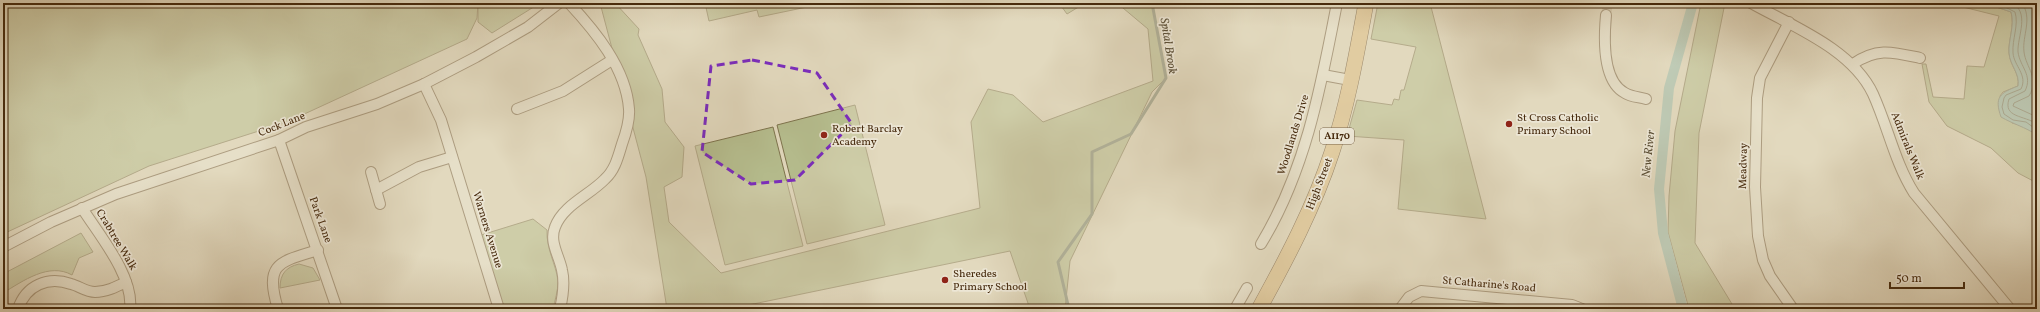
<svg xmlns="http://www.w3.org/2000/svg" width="2040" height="312" font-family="Vollkorn,serif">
	<rect width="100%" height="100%" fill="#e2d9be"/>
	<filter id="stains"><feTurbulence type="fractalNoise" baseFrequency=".005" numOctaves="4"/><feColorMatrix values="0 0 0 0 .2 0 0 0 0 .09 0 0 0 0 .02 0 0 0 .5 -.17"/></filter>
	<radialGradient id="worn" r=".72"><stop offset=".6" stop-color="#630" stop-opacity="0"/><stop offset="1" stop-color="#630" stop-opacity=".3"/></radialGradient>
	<g fill="#b6be8f" stroke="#7e744e">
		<polygon points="3,3 478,3 477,18 467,39 287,122 149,166 3,234"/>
		<polygon points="478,3 540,3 492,33 478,22"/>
		<polygon points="600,3 615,3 639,29 638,35 662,89 665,122 684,147 682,177 664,187 669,222 721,273 980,208 971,122 988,89 1013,95 1043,122 1153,81 1148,29 1117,3 1152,3 1166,78 1152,92 1070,261 1065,309 1030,309 1010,251 729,309 667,309 646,177"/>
		<polygon points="705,3 806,3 807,7 759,17 757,10 709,21"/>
		<polygon points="1059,3 1085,3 1067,14"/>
		<polygon points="1378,3 1430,3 1486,219 1398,209 1404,140 1347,136 1357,100 1392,105 1394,99 1399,100 1401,90 1404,90 1416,47 1371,39"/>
		<polygon points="1701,3 1725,3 1699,133 1695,243 1735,309 1689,309 1668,232 1669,196 1675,131"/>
		<path d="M1947,3h38l26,9c4,14 -3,28 -2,41 1,13 11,20 9,33l-15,6 -3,4 12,27 12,3 13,9v48l-19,-10 -27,-25 -44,-22 -18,-24 -7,-38h4l7,33 31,2 3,-33 17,1 15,-51z"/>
		<polygon points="855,105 885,225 807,244 777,125"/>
		<polygon points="773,127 803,246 725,265 695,146"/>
		<path d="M533,219l14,11c-1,19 9,34 11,51 0,10 -3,19 -5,28h-48l-7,-10 -20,-63z"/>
		<path d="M81,233l12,19 -14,6 -7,17c-23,-13 -49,6 -69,18v-19z"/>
		<path d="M299,264l14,4 7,12 -40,8c0,-14 6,-21 19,-24z"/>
	</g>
	<path fill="#95baad" stroke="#75806d" d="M1985,3h52v132c-12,-8 -24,-11 -36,-18 -7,-20 -1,-24 17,-31 2,-13 -8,-20 -9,-33 -1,-13 6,-27 2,-41z"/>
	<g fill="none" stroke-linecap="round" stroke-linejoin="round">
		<g stroke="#6e725d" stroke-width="1">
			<path d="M1997,3l18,9c4,13 -3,27 -2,41 1,13 15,22 8,36l-15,6 -2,3 -2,9 2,7 9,6 13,2 11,8"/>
			<path d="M2011,3c20,8 6,34 7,49 2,15 15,23 7,39l-16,8c-6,19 15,16 28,25"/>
			<path d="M2022,3c11,16 0,32 2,49 2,16 16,26 5,44l-15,7 -1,3 24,11"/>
		</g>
		<polyline stroke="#75806d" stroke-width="3" points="1069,309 1058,262 1092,214 1092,152 1131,134 1166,78 1152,3"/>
		<polyline stroke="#95baad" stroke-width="10" points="1683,309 1663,233 1659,189 1669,88 1693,3"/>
		<polyline stroke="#c3b69b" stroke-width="10" stroke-dasharray="10 5" stroke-linecap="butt" points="1606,15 1608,3"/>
		<g stroke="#6d5639" stroke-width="12">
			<g id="street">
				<path d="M1751,3c41,23 101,46 122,91 15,33 22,69 41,99l96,116"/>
				<path d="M1606,15c-2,22 -4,66 19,78 6,4 14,4 21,6"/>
				<polyline points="1789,22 1760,78 1757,98 1755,187 1758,236 1763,260 1770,276 1793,309"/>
				<path d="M1853,64c24,-17 40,-12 67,-6"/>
				<polyline points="1323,75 1350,80"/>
				<polyline points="424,84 441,120 499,309"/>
				<polyline points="517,109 563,91 612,60"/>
				<polyline points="279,140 337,309"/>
				<polyline points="371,172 380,204"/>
				<polyline points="376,190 419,167 452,157"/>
				<path d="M82,208c17,27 52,68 48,101"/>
				<path d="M1261,244c45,-74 60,-158 76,-241"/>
				<polyline points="3,247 51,222 116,194 279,140 306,127 377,104 424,84 476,57 528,27 559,3"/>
				<path d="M18,309c8,-24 30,-33 53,-25 8,2 15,8 24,8 11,0 21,-5 31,-10"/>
				<path d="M278,309c-14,-46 1,-47 40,-59"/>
				<path d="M560,309c3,-13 5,-26 2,-39 -3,-15 -13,-28 -7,-43 8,-22 35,-32 50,-48 10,-9 13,-22 17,-35 4,-11 8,-23 7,-35 -3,-41 -34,-78 -60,-106"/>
				<polyline points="1235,309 1247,288"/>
				<polyline points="1400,309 1409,297 1421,291 1572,305 1582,309"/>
			</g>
		</g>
		<g stroke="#462a0d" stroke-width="16">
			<path id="primary" d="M1259,309c28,-51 55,-102 73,-157 16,-48 25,-100 34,-149"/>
		</g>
		<use href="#street" stroke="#ece6d5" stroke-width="10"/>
		<use href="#primary" stroke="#e1bc7f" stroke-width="15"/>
	</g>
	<path d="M0 0H2040V312H0ZM752,60l65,13 35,51 -57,56 -44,4 -49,-32 9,-86z" fill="#e2d9be" fill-opacity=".55" fill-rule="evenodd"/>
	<path fill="none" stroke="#7b2cbf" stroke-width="3" stroke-dasharray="8 5" stroke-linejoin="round" d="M752,60l65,13 35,51 -57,56 -44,4 -49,-32 9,-86z"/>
	<g fill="#8f2418" stroke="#ece6d5" stroke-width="1.5">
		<circle cx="1509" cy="124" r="4"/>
		<circle cx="824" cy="135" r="4"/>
		<circle cx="945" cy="280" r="4"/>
	</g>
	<g text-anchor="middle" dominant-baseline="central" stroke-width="3.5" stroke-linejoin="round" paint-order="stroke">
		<rect fill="#ece6d5" stroke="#786249" stroke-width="1" x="1320" y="128" width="34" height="16" rx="3"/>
		<g font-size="10" font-weight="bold" fill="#462a0d">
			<text x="1337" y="136">A1170</text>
		</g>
		<g font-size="11" fill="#462a0d" stroke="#ece6d5" text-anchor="start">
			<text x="1517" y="118">St Cross Catholic<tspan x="1517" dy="13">Primary School</tspan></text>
			<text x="832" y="129">Robert Barclay<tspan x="832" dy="13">Academy</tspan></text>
			<text x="953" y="274">Sheredes<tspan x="953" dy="13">Primary School</tspan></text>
		</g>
		<g font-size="11" fill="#462a0d" stroke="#ece6d5">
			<text transform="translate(282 125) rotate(-22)">Cock Lane</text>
			<text transform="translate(1294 135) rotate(-73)">Woodlands Drive</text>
			<text transform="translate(1907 146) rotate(68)">Admirals Walk</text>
			<text transform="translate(1744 166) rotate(-89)">Meadway</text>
			<text transform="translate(1320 184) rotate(-69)">High Street</text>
			<text transform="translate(320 220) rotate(70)">Park Lane</text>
			<text transform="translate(487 230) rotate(73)">Warners Avenue</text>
			<text transform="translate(116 240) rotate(59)">Crabtree Walk</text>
			<text transform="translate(1489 285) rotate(5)">St Catharine's Road</text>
		</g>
		<g font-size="12" font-style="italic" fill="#5a4e35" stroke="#ece6d5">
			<text transform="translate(1168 46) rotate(81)">Spital Brook</text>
			<text transform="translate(1649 154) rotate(-84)">New River</text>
		</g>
	</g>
	<rect width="2040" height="312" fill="none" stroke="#e2d9be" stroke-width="16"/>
	<rect x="4" y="4" width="2032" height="304" fill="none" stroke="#462a0d" stroke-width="2"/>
	<rect x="8" y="8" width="2024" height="296" fill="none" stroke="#462a0d"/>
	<path d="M1890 282v6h74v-6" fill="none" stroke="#462a0d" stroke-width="2"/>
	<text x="1896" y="282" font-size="12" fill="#462a0d" stroke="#ece6d5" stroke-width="3" paint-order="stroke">50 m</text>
	<rect width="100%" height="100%" filter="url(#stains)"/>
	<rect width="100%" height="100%" fill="url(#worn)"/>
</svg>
